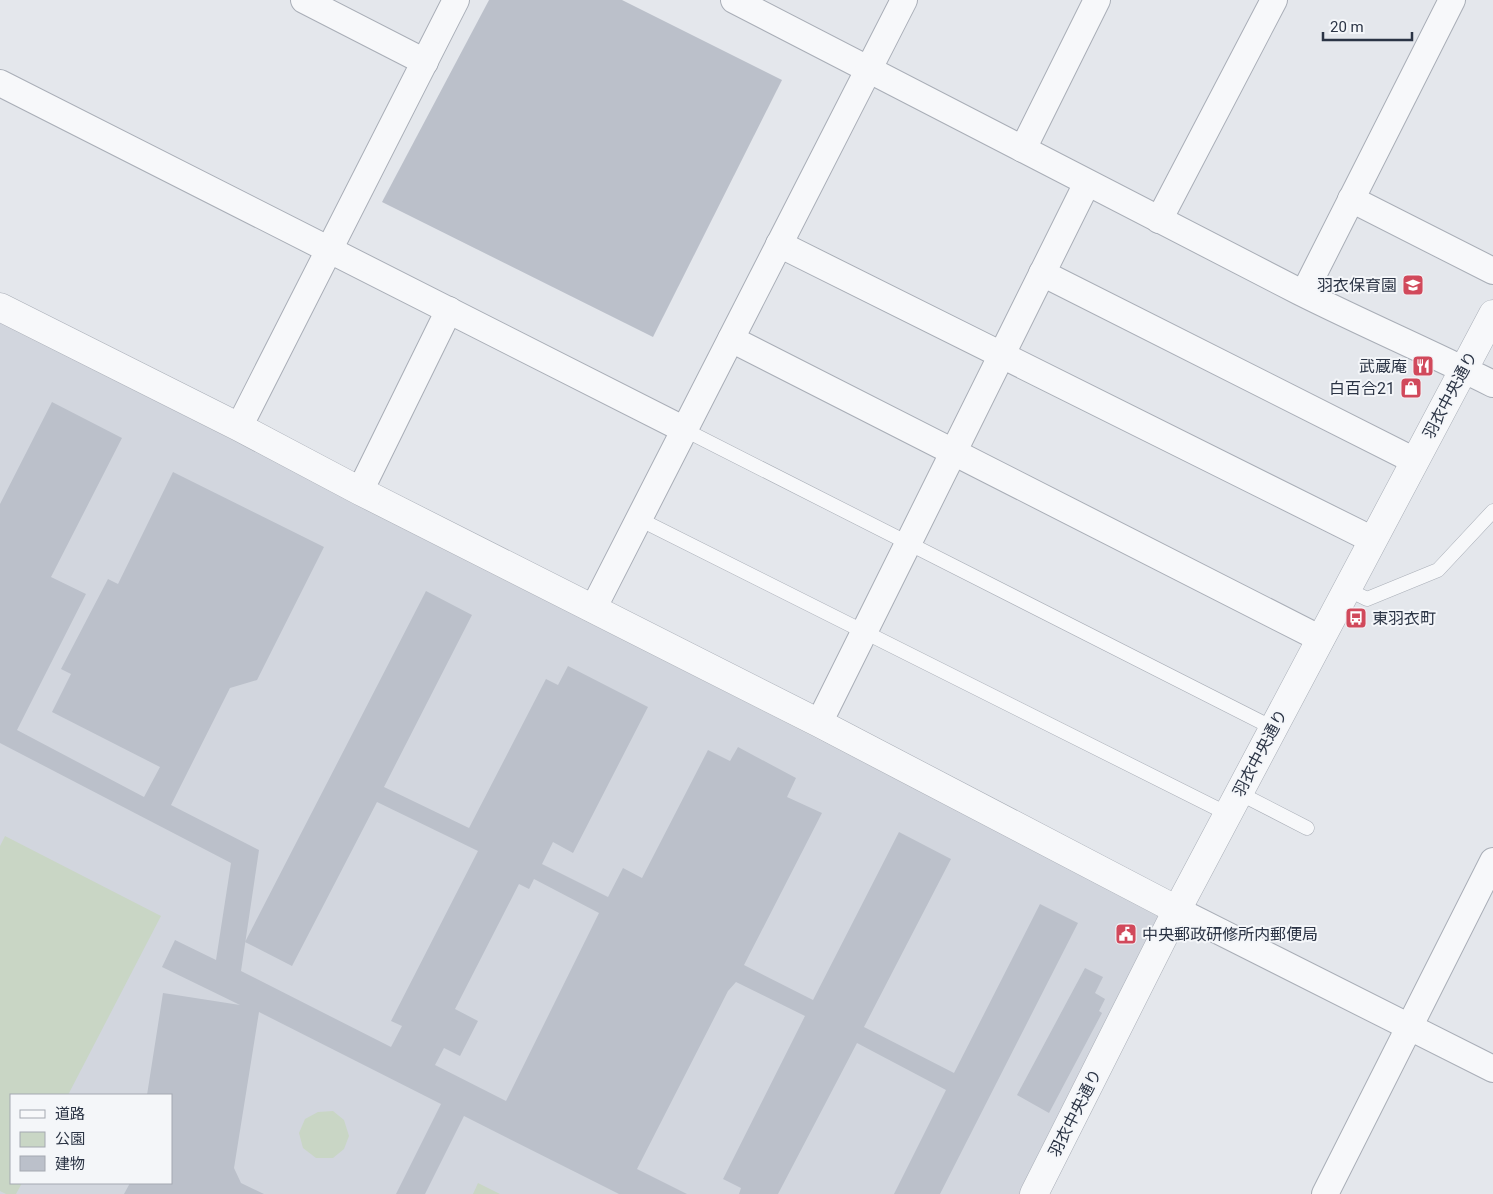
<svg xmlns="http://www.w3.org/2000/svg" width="1493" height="1194" font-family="Roboto,'Noto Sans JP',sans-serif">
	<rect width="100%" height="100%" fill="#e4e7ec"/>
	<path fill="#d2d6de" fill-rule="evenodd" d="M0,321l1162,594 -141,279h-1021zM11,1095h160v88h-160z"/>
	<g fill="#c9d6c5">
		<polygon points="5,836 161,916 68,1095 11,1095 11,1183 22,1183 16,1194 6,1194 0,1191 0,846"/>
		<polygon points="333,1111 344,1120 349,1136 344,1149 333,1158 316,1158 303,1148 299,1133 305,1119 318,1112"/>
		<polygon points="478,1183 500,1194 473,1194"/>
	</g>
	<g fill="#bbc0ca" fill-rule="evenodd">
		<polygon points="489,0 622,0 782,80 653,337 382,202"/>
		<path d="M52,402l70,36 -71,139 35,17 -69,136 127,67 16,-30 -108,-55 19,-38 -10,-5 47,-90 10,5 55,-112 151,75 -67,133 -27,8 -59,117 88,45 -18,121 150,76 11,-21 -11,-5 87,-170 -101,-49 -85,164 -47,-24 181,-351 46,24 -88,172 85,41 77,-149 12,6 10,-19 80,41 -75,146 -20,-11 -11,22 66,33 15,-29 19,10 66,-128 22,11 8,-14 58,31 -9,19 35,16 -78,152 69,35 86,-168 52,27 -87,168 90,46 86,-169 38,19 -138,271h-46l52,-104 -89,-47 -79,151h-39l2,-6 -18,-9 82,-163 -69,-34 -8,9 -91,178 50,25h-68l-155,-78 -39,78h-29l45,-90 -182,-92 -25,156 7,15 23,11h-140l6,-11h41v-88h-24l16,-102 77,12 -78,-38 13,-27 41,20 15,-97 -231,-120v-239zM534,879l65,34 -93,188 -71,-36 9,-17 16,8 18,-35 -23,-12 64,-125 10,5z"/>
		<polygon points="1085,968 1103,977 1095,993 1105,999 1099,1011 1102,1013 1049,1113 1017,1095"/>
	</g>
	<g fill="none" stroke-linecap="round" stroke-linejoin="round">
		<g stroke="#a9aeb7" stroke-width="15">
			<g id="service">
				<polyline points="685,430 1273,728"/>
				<polyline points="639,519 1228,814"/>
				<polyline points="1347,589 1367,599 1438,570 1493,511"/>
				<polyline points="1239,793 1307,828"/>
			</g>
		</g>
		<g stroke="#a9aeb7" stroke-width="28">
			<g id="minor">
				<polyline points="304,0 425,62"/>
				<path d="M734,0c189,96 377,196 566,292 64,32 129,60 193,92"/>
				<polyline points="0,83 685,430"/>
				<polyline points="1023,149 1097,0"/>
				<polyline points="1351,199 1493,271"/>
				<polyline points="1159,220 1274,0"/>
				<polyline points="779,244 1373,540"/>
				<polyline points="1042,273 1415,461"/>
				<polyline points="1304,293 1452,0"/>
				<polyline points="731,339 1321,639"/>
				<polyline points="239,427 456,0"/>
				<polyline points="360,491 449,310"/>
				<polyline points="593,609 904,0"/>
				<polyline points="819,723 1087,183"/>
				<polyline points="1177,910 1493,1069"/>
				<polyline points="1325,1194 1493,861"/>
			</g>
		</g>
		<g stroke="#a9aeb7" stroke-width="29">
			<g id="tertiary">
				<polyline points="0,307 239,427 360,491 819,723 1177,910"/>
				<polyline points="1034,1194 1177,910 1493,314"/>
			</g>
		</g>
		<use href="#service" stroke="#f7f8fa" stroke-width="14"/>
		<use href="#minor" stroke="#f7f8fa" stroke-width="26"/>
		<use href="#tertiary" stroke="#f7f8fa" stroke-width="28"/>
	</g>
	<defs>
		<g id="school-square" transform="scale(1.125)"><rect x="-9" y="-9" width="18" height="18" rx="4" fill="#d1495b" stroke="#f4f6f9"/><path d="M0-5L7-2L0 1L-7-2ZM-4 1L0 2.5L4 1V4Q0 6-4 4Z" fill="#fff"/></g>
		<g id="restaurant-square" transform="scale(1.125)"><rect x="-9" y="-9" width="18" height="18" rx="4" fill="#d1495b" stroke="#f4f6f9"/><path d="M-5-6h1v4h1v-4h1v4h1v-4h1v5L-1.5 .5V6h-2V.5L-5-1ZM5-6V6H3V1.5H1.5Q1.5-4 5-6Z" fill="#fff"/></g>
		<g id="shop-square" transform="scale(1.125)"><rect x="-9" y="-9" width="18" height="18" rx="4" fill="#d1495b" stroke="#f4f6f9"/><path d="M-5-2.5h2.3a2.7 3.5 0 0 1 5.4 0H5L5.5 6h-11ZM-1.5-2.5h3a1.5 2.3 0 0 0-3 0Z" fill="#fff"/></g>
		<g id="bus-square" transform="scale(1.125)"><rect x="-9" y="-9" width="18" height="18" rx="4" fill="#d1495b" stroke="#f4f6f9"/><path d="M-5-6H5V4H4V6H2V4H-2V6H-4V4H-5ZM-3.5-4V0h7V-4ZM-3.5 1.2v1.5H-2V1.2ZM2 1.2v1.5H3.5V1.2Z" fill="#fff"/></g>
		<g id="civic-square" transform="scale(1.125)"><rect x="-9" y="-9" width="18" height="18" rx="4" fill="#d1495b" stroke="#f4f6f9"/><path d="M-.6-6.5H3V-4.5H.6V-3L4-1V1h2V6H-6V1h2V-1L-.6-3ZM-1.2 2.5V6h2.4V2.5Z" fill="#fff"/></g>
	</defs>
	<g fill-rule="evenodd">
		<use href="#school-square" x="1413" y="285"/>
		<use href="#restaurant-square" x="1423" y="366"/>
		<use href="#shop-square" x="1411" y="388"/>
		<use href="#bus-square" x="1356" y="618"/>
		<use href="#civic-square" x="1126" y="934"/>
	</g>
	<g text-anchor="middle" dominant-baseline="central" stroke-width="4" stroke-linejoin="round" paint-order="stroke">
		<g font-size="16" fill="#2b3445" stroke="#f4f6f9" text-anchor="end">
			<text x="1397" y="285">羽衣保育園</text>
			<text x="1407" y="366">武蔵庵</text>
			<text x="1395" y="388">白百合21</text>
			<text x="1372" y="618" text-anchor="start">東羽衣町</text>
			<text x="1142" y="934" text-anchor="start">中央郵政研修所内郵便局</text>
		</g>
		<g font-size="16" fill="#2b3445" stroke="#f4f6f9">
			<text transform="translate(1450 395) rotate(-62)">羽衣中央通り</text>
			<text transform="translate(1260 753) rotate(-62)">羽衣中央通り</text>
			<text transform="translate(1075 1113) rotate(-63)">羽衣中央通り</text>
		</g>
	</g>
	<rect x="10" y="1094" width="162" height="90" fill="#f4f6f9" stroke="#a4a8b1"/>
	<rect x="20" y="1110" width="25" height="8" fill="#f7f8fa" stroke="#a4a8b1"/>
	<text x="55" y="1119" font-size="15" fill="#2b3445">道路</text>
	<rect x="20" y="1132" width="25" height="15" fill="#c9d6c5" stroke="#a4a8b1"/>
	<text x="55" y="1144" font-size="15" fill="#2b3445">公園</text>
	<rect x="20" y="1156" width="25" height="15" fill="#bbc0ca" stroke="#a4a8b1"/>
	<text x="55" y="1169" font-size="15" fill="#2b3445">建物</text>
	<path d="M1323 32v8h89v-8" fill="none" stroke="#2b3445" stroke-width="2.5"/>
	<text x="1330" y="32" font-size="15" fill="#2b3445" stroke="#f4f6f9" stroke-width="4" paint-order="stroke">20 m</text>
</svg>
